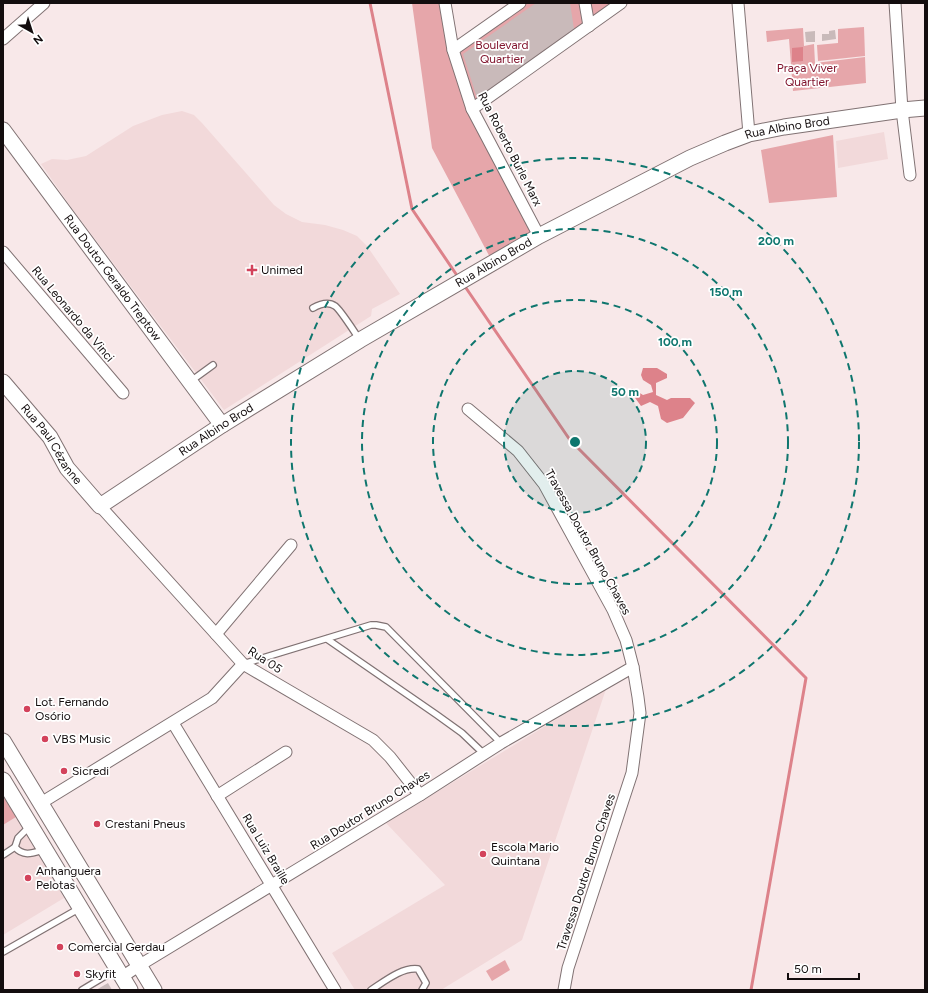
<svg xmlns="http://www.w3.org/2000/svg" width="928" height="993" font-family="Figtree,sans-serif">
	<rect width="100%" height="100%" fill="#f8e8e9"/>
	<g fill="#f2d9da">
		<polygon points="182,111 194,115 202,123 274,205 286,214 302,222 325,225 343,230 357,236 367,246 400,294 372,309 371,316 224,410 71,207 41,164 52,159 67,160 86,156 133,126 162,115"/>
		<polygon points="884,132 888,159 838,168 836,141"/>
		<polygon points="606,689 522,940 441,990 355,990 332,953 445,885 386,823"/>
		<polygon points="16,817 64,898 3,935 3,825"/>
	</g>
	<g fill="#e6a6aa">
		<polygon points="412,3 445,3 453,50 520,3 621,3 472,109 539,236 493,263 432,148"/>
		<polygon points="864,27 865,56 818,61 817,45 838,43 838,29"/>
		<polygon points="803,28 804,46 814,44 815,63 865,57 866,83 793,91 789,39 767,42 766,31"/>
		<polygon points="833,135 837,197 769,203 761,150"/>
		<polygon points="3,796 16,817 3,825"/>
		<polygon points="505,960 510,970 492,981 486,971"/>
	</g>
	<g fill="#dd828a">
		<polygon points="803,47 803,61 792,62 792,48"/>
		<polygon points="643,368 657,368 667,374 667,378 656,383 656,395 667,400 671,398 690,398 695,403 683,418 667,423 661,419 658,406 650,402 641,406 630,391 632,388 643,395 653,392 651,385 643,380 641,375"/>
	</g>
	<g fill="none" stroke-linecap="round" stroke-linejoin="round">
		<g stroke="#dd828a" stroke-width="3">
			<polyline points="370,3 412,209 456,274"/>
			<polyline points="466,288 570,440 806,678 751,990"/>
		</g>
	</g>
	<g fill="#c9baba">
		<polygon points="536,3 570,3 574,29 477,98 463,54"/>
		<polygon points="835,30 836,39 822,41 822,34 829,34 829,31"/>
		<polygon points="815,31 815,42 806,42 805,32"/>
		<polygon points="108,983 112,990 96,990"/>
	</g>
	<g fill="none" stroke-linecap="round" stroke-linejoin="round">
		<g stroke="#807273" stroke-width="8">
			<g id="lane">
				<path d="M313,308c7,-4 15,-7 22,-2 5,3 20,27 25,34"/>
				<polyline points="191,381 213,365"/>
				<polyline points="327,639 437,715 462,733 484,754"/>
				<polyline points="243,664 371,625 376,625 386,627 501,743"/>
				<path d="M30,826l-12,12 -3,9c8,10 18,6 28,3"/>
				<polyline points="3,855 15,847"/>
				<polyline points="3,952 80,908"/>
				<polyline points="82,990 117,969"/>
				<path d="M371,990c14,-9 31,-23 47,-21l8,14 -4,7"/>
			</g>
		</g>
		<g stroke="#807273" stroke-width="13">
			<g id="street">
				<polyline points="445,3 453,50 472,109 539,236"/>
				<polyline points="585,3 589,26"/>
				<polyline points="738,3 749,134"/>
				<polyline points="895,3 902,110 910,175"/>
				<polyline points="3,39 44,3"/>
				<polyline points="453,50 520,3"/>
				<polyline points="472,109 621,3"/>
				<polyline points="3,252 123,393"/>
				<polyline points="468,409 518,451 544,484 613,610 626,640 633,667 638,697 640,713 632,773 568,968 564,990"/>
				<polyline points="100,506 243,664 373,740 390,757 420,795"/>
				<polyline points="216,634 291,545"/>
				<polyline points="173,723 335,990"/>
				<polyline points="217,796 286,752"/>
				<polyline points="41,803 212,698 243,664"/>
				<polyline points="122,977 140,965 420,795 501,743 633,667"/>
			</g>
		</g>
		<g stroke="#807273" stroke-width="17">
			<g id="secondary">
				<path id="s1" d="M3,130l219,295"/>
				<path id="s2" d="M3,382l47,55 17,31 33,38 122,-81 138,-85 179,-104 151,-78 35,-15 24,-9 35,-7 118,-17 23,-2"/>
				<polyline points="3,741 154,990"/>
				<polyline points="3,780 130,990"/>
			</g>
		</g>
		<use href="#lane" stroke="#fff" stroke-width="5.5"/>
		<use href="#street" stroke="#fff" stroke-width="11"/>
		<use href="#secondary" stroke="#fff" stroke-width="15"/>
	</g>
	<circle cx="575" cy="442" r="71" fill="#0f766e" fill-opacity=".12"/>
	<g fill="none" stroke="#0f766e" stroke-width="2" stroke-dasharray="7 5">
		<circle cx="575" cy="442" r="71"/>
		<circle cx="575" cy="442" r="142"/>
		<circle cx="575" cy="442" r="213"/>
		<circle cx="575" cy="442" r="284"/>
	</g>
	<g fill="#d3425b" stroke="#fff" stroke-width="1.5">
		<path d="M250 264h4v4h4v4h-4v4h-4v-4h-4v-4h4z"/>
		<circle cx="27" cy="709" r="4"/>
		<circle cx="45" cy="739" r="4"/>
		<circle cx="64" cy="771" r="4"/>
		<circle cx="97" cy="824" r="4"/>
		<circle cx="483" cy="854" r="4"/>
		<circle cx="28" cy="878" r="4"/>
		<circle cx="60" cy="947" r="4"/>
		<circle cx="77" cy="974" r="4"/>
	</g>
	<g text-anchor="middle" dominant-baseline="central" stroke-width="3.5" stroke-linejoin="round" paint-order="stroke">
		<g font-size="12" fill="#82152e" stroke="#fff">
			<text x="502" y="45">Boulevard<tspan x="502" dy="14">Quartier</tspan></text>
			<text x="807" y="68">Praça Viver<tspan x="807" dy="14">Quartier</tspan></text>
		</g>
		<g font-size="12" fill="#130d0e" stroke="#fff">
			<text stroke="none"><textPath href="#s2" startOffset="946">Rua Albino Brod</textPath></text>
			<text transform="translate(510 149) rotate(63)">Rua Roberto Burle Marx</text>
			<text stroke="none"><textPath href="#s2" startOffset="621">Rua Albino Brod</textPath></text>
			<text stroke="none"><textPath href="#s1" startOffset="184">Rua Doutor Geraldo Treptow</textPath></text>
			<text transform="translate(73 314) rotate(50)">Rua Leonardo da Vinci</text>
			<text stroke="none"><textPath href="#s2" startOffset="297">Rua Albino Brod</textPath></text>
			<text stroke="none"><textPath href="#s2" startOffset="79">Rua Paul Cézanne</textPath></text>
			<text transform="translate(588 542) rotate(61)">Travessa Doutor Bruno Chaves</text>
			<text transform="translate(265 660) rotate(33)">Rua 05</text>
			<text transform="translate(370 810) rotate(-32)">Rua Doutor Bruno Chaves</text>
			<text transform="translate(266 849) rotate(59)">Rua Luiz Braille</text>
			<text transform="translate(586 872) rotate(-72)">Travessa Doutor Bruno Chaves</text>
		</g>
		<g font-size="12" fill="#130d0e" stroke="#fff" text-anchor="start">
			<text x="261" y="270">Unimed</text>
			<text x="35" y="702">Lot. Fernando<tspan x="35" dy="14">Osório</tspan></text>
			<text x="53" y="739">VBS Music</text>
			<text x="72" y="771">Sicredi</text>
			<text x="105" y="824">Crestani Pneus</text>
			<text x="491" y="847">Escola Mario<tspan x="491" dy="14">Quintana</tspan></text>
			<text x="36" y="871">Anhanguera<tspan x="36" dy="14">Pelotas</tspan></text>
			<text x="68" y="947">Comercial Gerdau</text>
			<text x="85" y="974">Skyfit</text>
		</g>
	</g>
	<circle cx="575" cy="442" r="6" fill="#0f766e" stroke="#fff" stroke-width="2"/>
	<g font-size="12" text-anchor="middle" font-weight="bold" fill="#0f766e" stroke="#fff" stroke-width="3.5" stroke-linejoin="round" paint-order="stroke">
		<text x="776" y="245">200 m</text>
		<text x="726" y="296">150 m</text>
		<text x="675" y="346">100 m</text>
		<text x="625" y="396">50 m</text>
	</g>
	<rect width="928" height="993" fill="none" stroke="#130d0e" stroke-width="8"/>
	<g transform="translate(32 32) rotate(141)" stroke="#ffffff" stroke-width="3" paint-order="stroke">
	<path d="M0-3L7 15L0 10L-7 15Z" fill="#130d0e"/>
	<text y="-6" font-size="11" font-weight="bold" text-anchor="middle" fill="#130d0e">N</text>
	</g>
	<path d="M788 973v6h71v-6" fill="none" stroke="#130d0e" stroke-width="2"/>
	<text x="794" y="973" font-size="12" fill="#130d0e" stroke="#ffffff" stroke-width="3" paint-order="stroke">50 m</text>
</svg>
